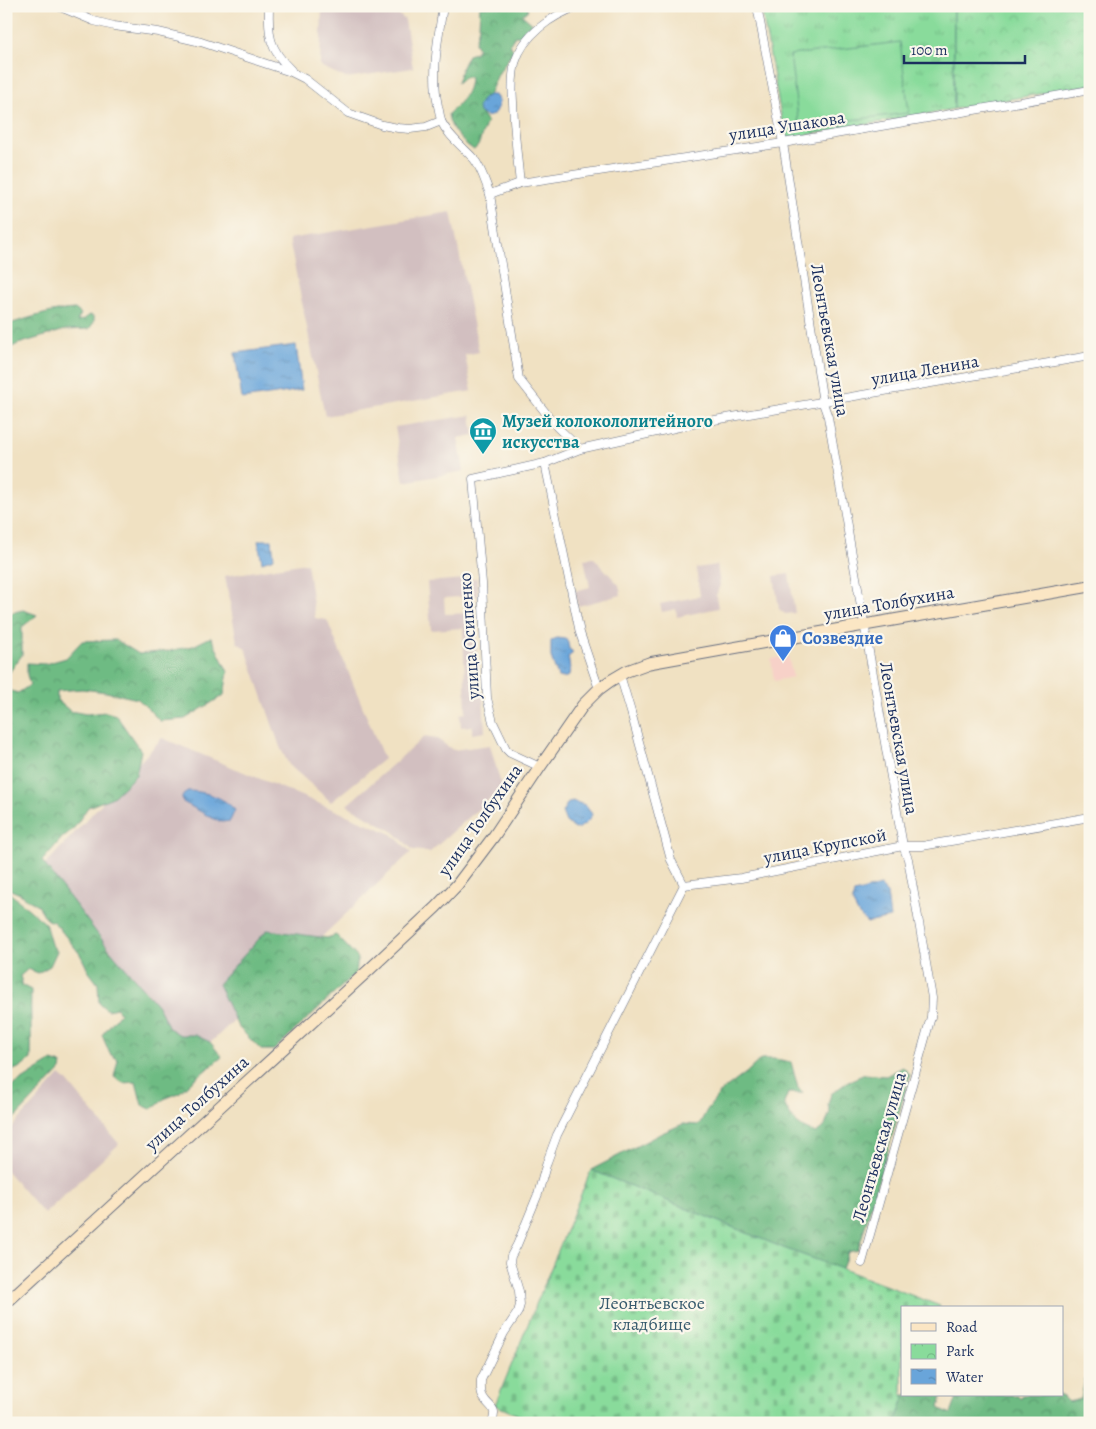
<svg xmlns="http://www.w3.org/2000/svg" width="1096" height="1429" font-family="Alegreya,serif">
	<defs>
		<pattern id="grass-tufts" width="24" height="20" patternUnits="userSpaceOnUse" patternTransform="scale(1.25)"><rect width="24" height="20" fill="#89db9b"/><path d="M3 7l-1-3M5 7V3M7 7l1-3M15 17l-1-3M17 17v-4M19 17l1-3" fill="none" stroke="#76bc88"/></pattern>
		<pattern id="forest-crowns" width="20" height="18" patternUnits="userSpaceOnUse" patternTransform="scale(1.25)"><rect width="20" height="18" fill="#6ebb83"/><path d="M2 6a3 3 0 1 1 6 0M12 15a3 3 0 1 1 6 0" fill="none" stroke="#5a986e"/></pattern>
		<pattern id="cemetery-stones" width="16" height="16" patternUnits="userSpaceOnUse" patternTransform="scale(1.25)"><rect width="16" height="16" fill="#89db9b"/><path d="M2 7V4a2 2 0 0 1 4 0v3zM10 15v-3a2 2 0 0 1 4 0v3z" fill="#76bc88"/></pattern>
		<pattern id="park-crowns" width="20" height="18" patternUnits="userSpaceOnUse" patternTransform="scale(1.25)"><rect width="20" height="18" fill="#89db9b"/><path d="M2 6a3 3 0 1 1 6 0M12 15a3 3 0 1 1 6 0" fill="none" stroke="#76bc88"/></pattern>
		<pattern id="water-ripples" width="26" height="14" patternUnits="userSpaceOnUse" patternTransform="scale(1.25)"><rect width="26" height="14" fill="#69a5da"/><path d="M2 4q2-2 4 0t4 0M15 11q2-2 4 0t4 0" fill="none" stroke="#5687b4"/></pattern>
	</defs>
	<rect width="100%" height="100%" fill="#fbf7ec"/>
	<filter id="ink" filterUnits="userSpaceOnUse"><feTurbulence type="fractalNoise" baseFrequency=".02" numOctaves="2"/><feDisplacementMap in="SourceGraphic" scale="10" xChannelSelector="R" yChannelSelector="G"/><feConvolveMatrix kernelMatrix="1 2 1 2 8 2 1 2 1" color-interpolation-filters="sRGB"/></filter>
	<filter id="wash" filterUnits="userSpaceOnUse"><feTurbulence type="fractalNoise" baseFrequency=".0096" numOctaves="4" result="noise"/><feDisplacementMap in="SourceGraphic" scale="20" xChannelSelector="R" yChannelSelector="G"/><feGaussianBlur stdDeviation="1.12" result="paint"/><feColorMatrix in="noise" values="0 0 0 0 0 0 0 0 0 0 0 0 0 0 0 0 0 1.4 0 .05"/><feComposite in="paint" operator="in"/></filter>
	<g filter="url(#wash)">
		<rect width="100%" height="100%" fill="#f0e1c2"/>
		<polygon fill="#f7d1c8" points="788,656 793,677 774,681 771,659"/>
		<g fill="#d2bfc0">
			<polygon points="322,6 389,6 405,20 413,68 346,78 320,66"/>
			<polygon points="451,212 479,352 465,355 472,391 325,416 289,239"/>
			<polygon points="471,415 474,435 458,438 464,471 404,482 395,427"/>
			<polygon points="594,558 619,585 621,595 578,606 575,591 590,587 584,559"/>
			<polygon points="307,563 315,618 327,620 384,759 331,802 289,765 280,747 246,649 237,642 225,576"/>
			<polygon points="717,565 720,585 716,596 718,608 677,617 676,609 662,612 660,604 700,596 696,568"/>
			<polygon points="789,574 795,613 785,614 779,609 774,576"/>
			<polygon points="477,578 477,596 444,598 445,614 474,613 479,695 483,695 485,732 472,734 472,726 461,727 460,714 466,713 463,628 431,630 427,582"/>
			<polygon points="424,737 437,739 453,750 490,745 502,788 430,852 413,850 394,832 347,805"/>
			<polygon points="162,738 392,834 411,852 188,1064 43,867"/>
			<polygon points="60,1075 66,1080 119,1144 44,1214 6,1170 6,1134"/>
		</g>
		<polygon fill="url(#grass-tufts)" stroke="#52857c" points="761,6 954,6 954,109 791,138 785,137"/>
		<g fill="url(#forest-crowns)" stroke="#447570">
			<path d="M480,6h47l1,4 -6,5 12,10 -8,11h-11l-6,9 5,5 -16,24 -9,21 -6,3 -4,14 8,9 -9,25 -4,4c-13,-9 -24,-20 -26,-36 12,-11 22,-21 22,-37h-5l-8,6 5,-16 6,-12 7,-2 3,-5 -3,-6 4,-15z"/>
			<path d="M75,309l6,5 -4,7 6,-1 7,-5 4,2v5l-5,7 -24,1 -47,14 -12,6v-25c23,-7 46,-15 69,-16z"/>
			<polygon points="23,610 37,615 22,627 22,655 6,677 6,614"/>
			<polygon points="211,637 228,672 224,695 185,719 160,721 138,699 106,692 82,689 57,691 57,700 70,711 86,714 106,712 116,715 141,751 136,775 113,797 88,807 74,828 62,838 42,861 109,949 158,1006 169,1028 180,1035 195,1035 210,1042 222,1057 192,1081 179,1093 164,1099 151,1109 142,1105 136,1082 123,1083 114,1077 118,1060 110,1054 102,1035 120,1013 117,1008 107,1010 99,1003 98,984 89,972 80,954 54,922 47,920 38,905 30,901 20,894 6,888 6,679 7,690 18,693 30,685 27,675 27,663 45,664 66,658 82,641 116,640 139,654 169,651 193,646"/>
			<path d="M6,890l39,33 6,21 6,7 -7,15 -12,7 -10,-4 -8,7 3,10 8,4c-1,23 1,46 0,69l-8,7 -16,7 -1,2z"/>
			<polygon points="267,930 327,938 336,935 358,958 356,973 274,1050 261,1050 238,1027 218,984"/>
			<path d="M761,1059h15l15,3 7,26 5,5h-15l-4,10c7,16 14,25 32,30l9,-7 5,-14 -2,-7 3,-11 18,-13 16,-7 21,2 17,-9 7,8 -52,175 -10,2 -6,17 -56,-20 -195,-79 71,-37 21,-9 16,1 8,-15 14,-18 25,-19z"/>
			<polygon points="52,1061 62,1064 61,1070 6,1127 6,1086 11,1087"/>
			<polygon points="1089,1360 1090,1360 1090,1423 895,1423 905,1395 942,1395 939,1408 951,1414 958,1395 1018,1395 1021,1399 1022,1395 1061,1395 1068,1402 1081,1399"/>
		</g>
		<polygon fill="url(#cemetery-stones)" stroke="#52857c" points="591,1170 786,1249 842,1269 940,1306 939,1308 902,1308 902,1395 905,1395 895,1423 536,1423 495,1405"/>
		<polygon fill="url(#park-crowns)" stroke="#52857c" points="954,6 1090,6 1090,85 954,109"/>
		<polygon fill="#89db9b" stroke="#52857c" points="900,42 909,113 799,126 790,55"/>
		<g fill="url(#water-ripples)" stroke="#426a9c">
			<path d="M489,95h6l4,6c-2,12 -8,21 -20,11l-1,-6 5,-8z"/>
			<polygon points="296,345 302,390 242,399 235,353"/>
			<polygon points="259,540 272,540 274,558 262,562 258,541"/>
			<polygon points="556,638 566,639 568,643 569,649 572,651 573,653 568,657 570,668 569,676 563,678 558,677 551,657 551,641"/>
			<path d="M187,791c17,0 37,6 48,19l-5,11 -8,1 -8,-3 -31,-17 -1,-5z"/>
			<path d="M572,801l13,4 7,9c-3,8 -9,13 -17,15l-9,-7 -4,-10 5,-8z"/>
			<polygon points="880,886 887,893 890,918 867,923 859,915 852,902 854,893"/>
		</g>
	</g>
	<g filter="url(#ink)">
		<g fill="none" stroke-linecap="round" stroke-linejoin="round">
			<g stroke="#666d81" stroke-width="9">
				<g id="minor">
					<polyline points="58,6 94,21 114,26 158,32 201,42 291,72 305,79 348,113 382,125 398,128 410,129 426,127 441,121"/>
					<path d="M269,6c-1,29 0,43 22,64"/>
					<path d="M443,6c-5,34 -12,66 -5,100 1,4 2,10 3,15 7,15 22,26 33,38 8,10 11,23 16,35l29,185 38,48 23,22"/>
					<polyline points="757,6 783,143 823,403 828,417 903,846 908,859 932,998 931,1017 862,1263"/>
					<path d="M520,183c-3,-27 -6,-54 -7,-81 -1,-13 -1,-26 2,-39 8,-28 37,-48 64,-57"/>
					<polyline points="490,194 520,183 783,143 1090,90"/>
					<polyline points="545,463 580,633 599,689"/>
					<polyline points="620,675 631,712 671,860 684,885"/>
					<polyline points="540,767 510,753 506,749 493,722 487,698 482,583 473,479 545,463 580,449 697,423 1090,356"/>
					<polyline points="684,885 741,878 903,846 922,846 1090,817"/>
					<path d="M492,1423c6,-17 -2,-14 -9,-26 -3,-5 -2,-11 -2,-17l23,-47 14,-21 2,-7 -1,-14 -9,-29 1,-6 6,-11 21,-51 9,-32 10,-27 127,-250"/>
				</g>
			</g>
			<g stroke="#666d81" stroke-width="13">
				<polyline id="secondary" points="6,1303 371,968 436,907 457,885 494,836 540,767 583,705 599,689 610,681 627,671 649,663 795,637 1090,586"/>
			</g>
			<use href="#minor" stroke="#fff" stroke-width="8"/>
			<use href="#secondary" stroke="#fbe6c4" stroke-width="11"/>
		</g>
	</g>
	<defs>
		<g id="museum-pin" transform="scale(1.4375)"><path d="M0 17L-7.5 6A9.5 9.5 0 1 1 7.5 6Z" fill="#0f9aa8" stroke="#fbf7ec"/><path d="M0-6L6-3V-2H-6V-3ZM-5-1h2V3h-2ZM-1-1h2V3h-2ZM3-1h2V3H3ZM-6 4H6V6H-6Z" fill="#fff"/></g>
		<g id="shop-pin" transform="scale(1.4375)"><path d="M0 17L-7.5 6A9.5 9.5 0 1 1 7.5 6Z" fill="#3f7fe0" stroke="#fbf7ec"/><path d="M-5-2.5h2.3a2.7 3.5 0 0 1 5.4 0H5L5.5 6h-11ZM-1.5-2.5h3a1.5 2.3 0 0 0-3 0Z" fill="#fff"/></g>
	</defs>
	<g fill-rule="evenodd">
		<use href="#museum-pin" x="483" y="431"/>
		<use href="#shop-pin" x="783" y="638"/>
	</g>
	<g text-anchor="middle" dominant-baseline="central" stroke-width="4.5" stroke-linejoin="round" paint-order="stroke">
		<g font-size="18" fill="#1b2f5e" stroke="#fbf7ec">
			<text transform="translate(787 126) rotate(-9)">улица Ушакова</text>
			<text transform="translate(830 340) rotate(80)">Леонтьевская улица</text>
			<text transform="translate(925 370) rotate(-10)">улица Ленина</text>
			<text transform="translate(889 603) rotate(-10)">улица Толбухина</text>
			<text transform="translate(469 636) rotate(-94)">улица Осипенко</text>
			<text transform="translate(899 738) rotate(80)">Леонтьевская улица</text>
			<text transform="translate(480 820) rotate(-55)">улица Толбухина</text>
			<text transform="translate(825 846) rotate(-11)">улица Крупской</text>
			<text transform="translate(197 1103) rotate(-42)">улица Толбухина</text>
			<text transform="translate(879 1147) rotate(-74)">Леонтьевская улица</text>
		</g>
		<g font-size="18" font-weight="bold" fill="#0d838f" stroke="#fbf7ec" text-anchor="start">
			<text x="502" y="421">Музей колокололитейного<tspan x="502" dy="21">искусства</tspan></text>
		</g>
		<g font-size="18" font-weight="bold" fill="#366cbe" stroke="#fbf7ec" text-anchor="start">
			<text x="802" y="638">Созвездие</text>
		</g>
		<g font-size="18" fill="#365a6d" stroke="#fbf7ec">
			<text x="652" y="1303">Леонтьевское<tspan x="652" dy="21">кладбище</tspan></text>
		</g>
	</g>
	<rect width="1096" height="1429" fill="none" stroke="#fbf7ec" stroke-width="25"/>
	<rect x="901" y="1306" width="162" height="90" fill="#fbf7ec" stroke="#a1a7b3"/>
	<rect x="911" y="1323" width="25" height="8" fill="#fbe6c4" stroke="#a1a7b3"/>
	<text x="946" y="1332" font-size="15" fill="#1b2f5e">Road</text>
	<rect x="911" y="1344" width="25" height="15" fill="url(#park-crowns)" stroke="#a1a7b3"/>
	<text x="946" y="1356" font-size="15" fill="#1b2f5e">Park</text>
	<rect x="911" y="1369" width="25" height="15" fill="url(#water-ripples)" stroke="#a1a7b3"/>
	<text x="946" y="1382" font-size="15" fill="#1b2f5e">Water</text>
	<path d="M904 55v8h121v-8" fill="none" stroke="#1b2f5e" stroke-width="2.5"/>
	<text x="911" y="55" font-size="15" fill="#1b2f5e" stroke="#fbf7ec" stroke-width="4" paint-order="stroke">100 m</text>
</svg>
